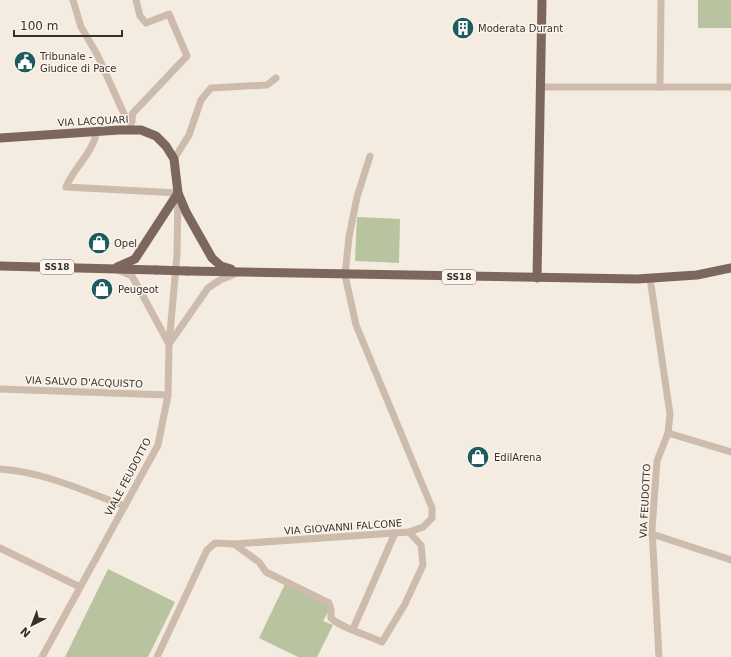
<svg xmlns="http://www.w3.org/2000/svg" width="731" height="657" font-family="'DejaVu Sans',sans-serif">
	<rect width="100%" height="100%" fill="#f4ebe1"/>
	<g fill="#b8c4a0">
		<rect x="698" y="0" width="33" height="28"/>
		<polygon points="357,217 400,219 399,263 355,261"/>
		<polygon points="108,569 175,602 148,657 65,657"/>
		<polygon points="285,584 327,605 328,612 323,621 333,625 317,657 298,657 259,638"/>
	</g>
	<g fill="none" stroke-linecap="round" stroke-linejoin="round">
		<g stroke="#cdbbac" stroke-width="7">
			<polyline points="73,0 81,27 97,54 124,114 132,121"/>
			<polyline points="542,87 731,87"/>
			<polyline points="660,87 661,0"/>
			<polyline points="130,130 133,113 187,56 169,14 146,23 140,16 136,0"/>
			<polyline points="174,159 189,135 201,100 211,88 267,85 276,78"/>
			<polyline points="118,270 132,276 169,344 208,288 220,280 237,273"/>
			<polyline points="650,278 670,414 668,433 657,461 652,529 659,657"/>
			<polyline points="0,389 168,395"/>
			<polyline points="668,433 731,452"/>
			<path d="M0,469c44,3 84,22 125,37"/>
			<polyline points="652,534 731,560"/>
			<path d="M234,544l25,18 7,10 63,31 2,7v8c10,10 37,17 51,24l23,-38 18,-39 -2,-20 -12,-13"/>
			<polyline points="0,548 80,587"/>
			<polyline points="353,629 395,533"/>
			<path d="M42,657l116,-212 10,-50 1,-51 8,-89 1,-62 -112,-6c9,-21 27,-34 31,-56"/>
			<polyline points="157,657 207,550 215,543 234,544 409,532 423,527 432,518 432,508 356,325 345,275 349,237 357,197 370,156"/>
		</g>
		<g stroke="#7d675c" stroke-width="9">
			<polyline points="0,138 119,130 141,130 156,136 166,146 174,159 178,193 186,212 212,258 221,266 231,269"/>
			<polyline points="0,266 156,270"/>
			<polyline points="117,267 135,259 178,193"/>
			<polyline points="187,271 637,279 697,275 731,268"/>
			<polyline points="537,278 542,0"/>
		</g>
		<polyline stroke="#7d675c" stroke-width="9" points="156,270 187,271"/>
	</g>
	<defs>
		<g id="building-disc" transform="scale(1.15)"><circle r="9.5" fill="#1f5a5e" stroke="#fbf5ee"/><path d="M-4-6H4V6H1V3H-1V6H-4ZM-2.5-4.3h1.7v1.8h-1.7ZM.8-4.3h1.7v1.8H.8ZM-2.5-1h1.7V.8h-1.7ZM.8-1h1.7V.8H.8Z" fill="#fff"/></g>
		<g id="civic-disc" transform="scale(1.15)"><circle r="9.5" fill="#1f5a5e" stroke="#fbf5ee"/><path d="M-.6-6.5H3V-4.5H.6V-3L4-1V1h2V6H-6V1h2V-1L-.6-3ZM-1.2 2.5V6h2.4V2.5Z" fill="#fff"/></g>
		<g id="shop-disc" transform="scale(1.15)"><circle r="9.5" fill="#1f5a5e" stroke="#fbf5ee"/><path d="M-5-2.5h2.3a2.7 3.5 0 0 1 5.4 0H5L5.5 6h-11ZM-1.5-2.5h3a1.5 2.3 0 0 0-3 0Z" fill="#fff"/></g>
	</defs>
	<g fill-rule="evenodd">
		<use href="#building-disc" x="463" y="28"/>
		<use href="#civic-disc" x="25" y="62"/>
		<use href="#shop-disc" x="99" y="243"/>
		<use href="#shop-disc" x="102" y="289"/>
		<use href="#shop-disc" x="478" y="457"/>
	</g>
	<g text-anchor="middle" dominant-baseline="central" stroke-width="3" stroke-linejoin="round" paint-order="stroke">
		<g fill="#fbf5ee" stroke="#756b66" stroke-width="1">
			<rect x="40" y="260" width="34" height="14" rx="3"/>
			<rect x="442" y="270" width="34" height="14" rx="3"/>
		</g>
		<g font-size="9" font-weight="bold" fill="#3b302b">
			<text x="57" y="267">SS18</text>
			<text x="459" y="277">SS18</text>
		</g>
		<g font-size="10" fill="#3b302b" stroke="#fbf5ee" text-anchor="start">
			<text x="478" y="28">Moderata Durant</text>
			<text x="40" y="56">Tribunale -<tspan x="40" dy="12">Giudice di Pace</tspan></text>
			<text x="114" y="243">Opel</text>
			<text x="118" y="289">Peugeot</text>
			<text x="494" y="457">EdilArena</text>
		</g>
		<g font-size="10" fill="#3b302b" stroke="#fbf5ee">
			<text transform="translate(93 121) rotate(-3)">VIA LACQUARI</text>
			<text transform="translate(84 382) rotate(2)">VIA SALVO D'ACQUISTO</text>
			<text transform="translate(128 477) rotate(-62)">VIALE FEUDOTTO</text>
			<text transform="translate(645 501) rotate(-87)">VIA FEUDOTTO</text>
			<text transform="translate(343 527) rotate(-4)">VIA GIOVANNI FALCONE</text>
		</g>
	</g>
	<g transform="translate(32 625) rotate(222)" stroke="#fbf5ee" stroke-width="3" paint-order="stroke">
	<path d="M0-3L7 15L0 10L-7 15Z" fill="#3b302b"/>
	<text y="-6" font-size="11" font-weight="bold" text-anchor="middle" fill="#3b302b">N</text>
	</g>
	<path d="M14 30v6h108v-6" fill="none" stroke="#3b302b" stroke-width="2"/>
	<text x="20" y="30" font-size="12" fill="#3b302b" stroke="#fbf5ee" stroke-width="3" paint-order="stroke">100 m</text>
</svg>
